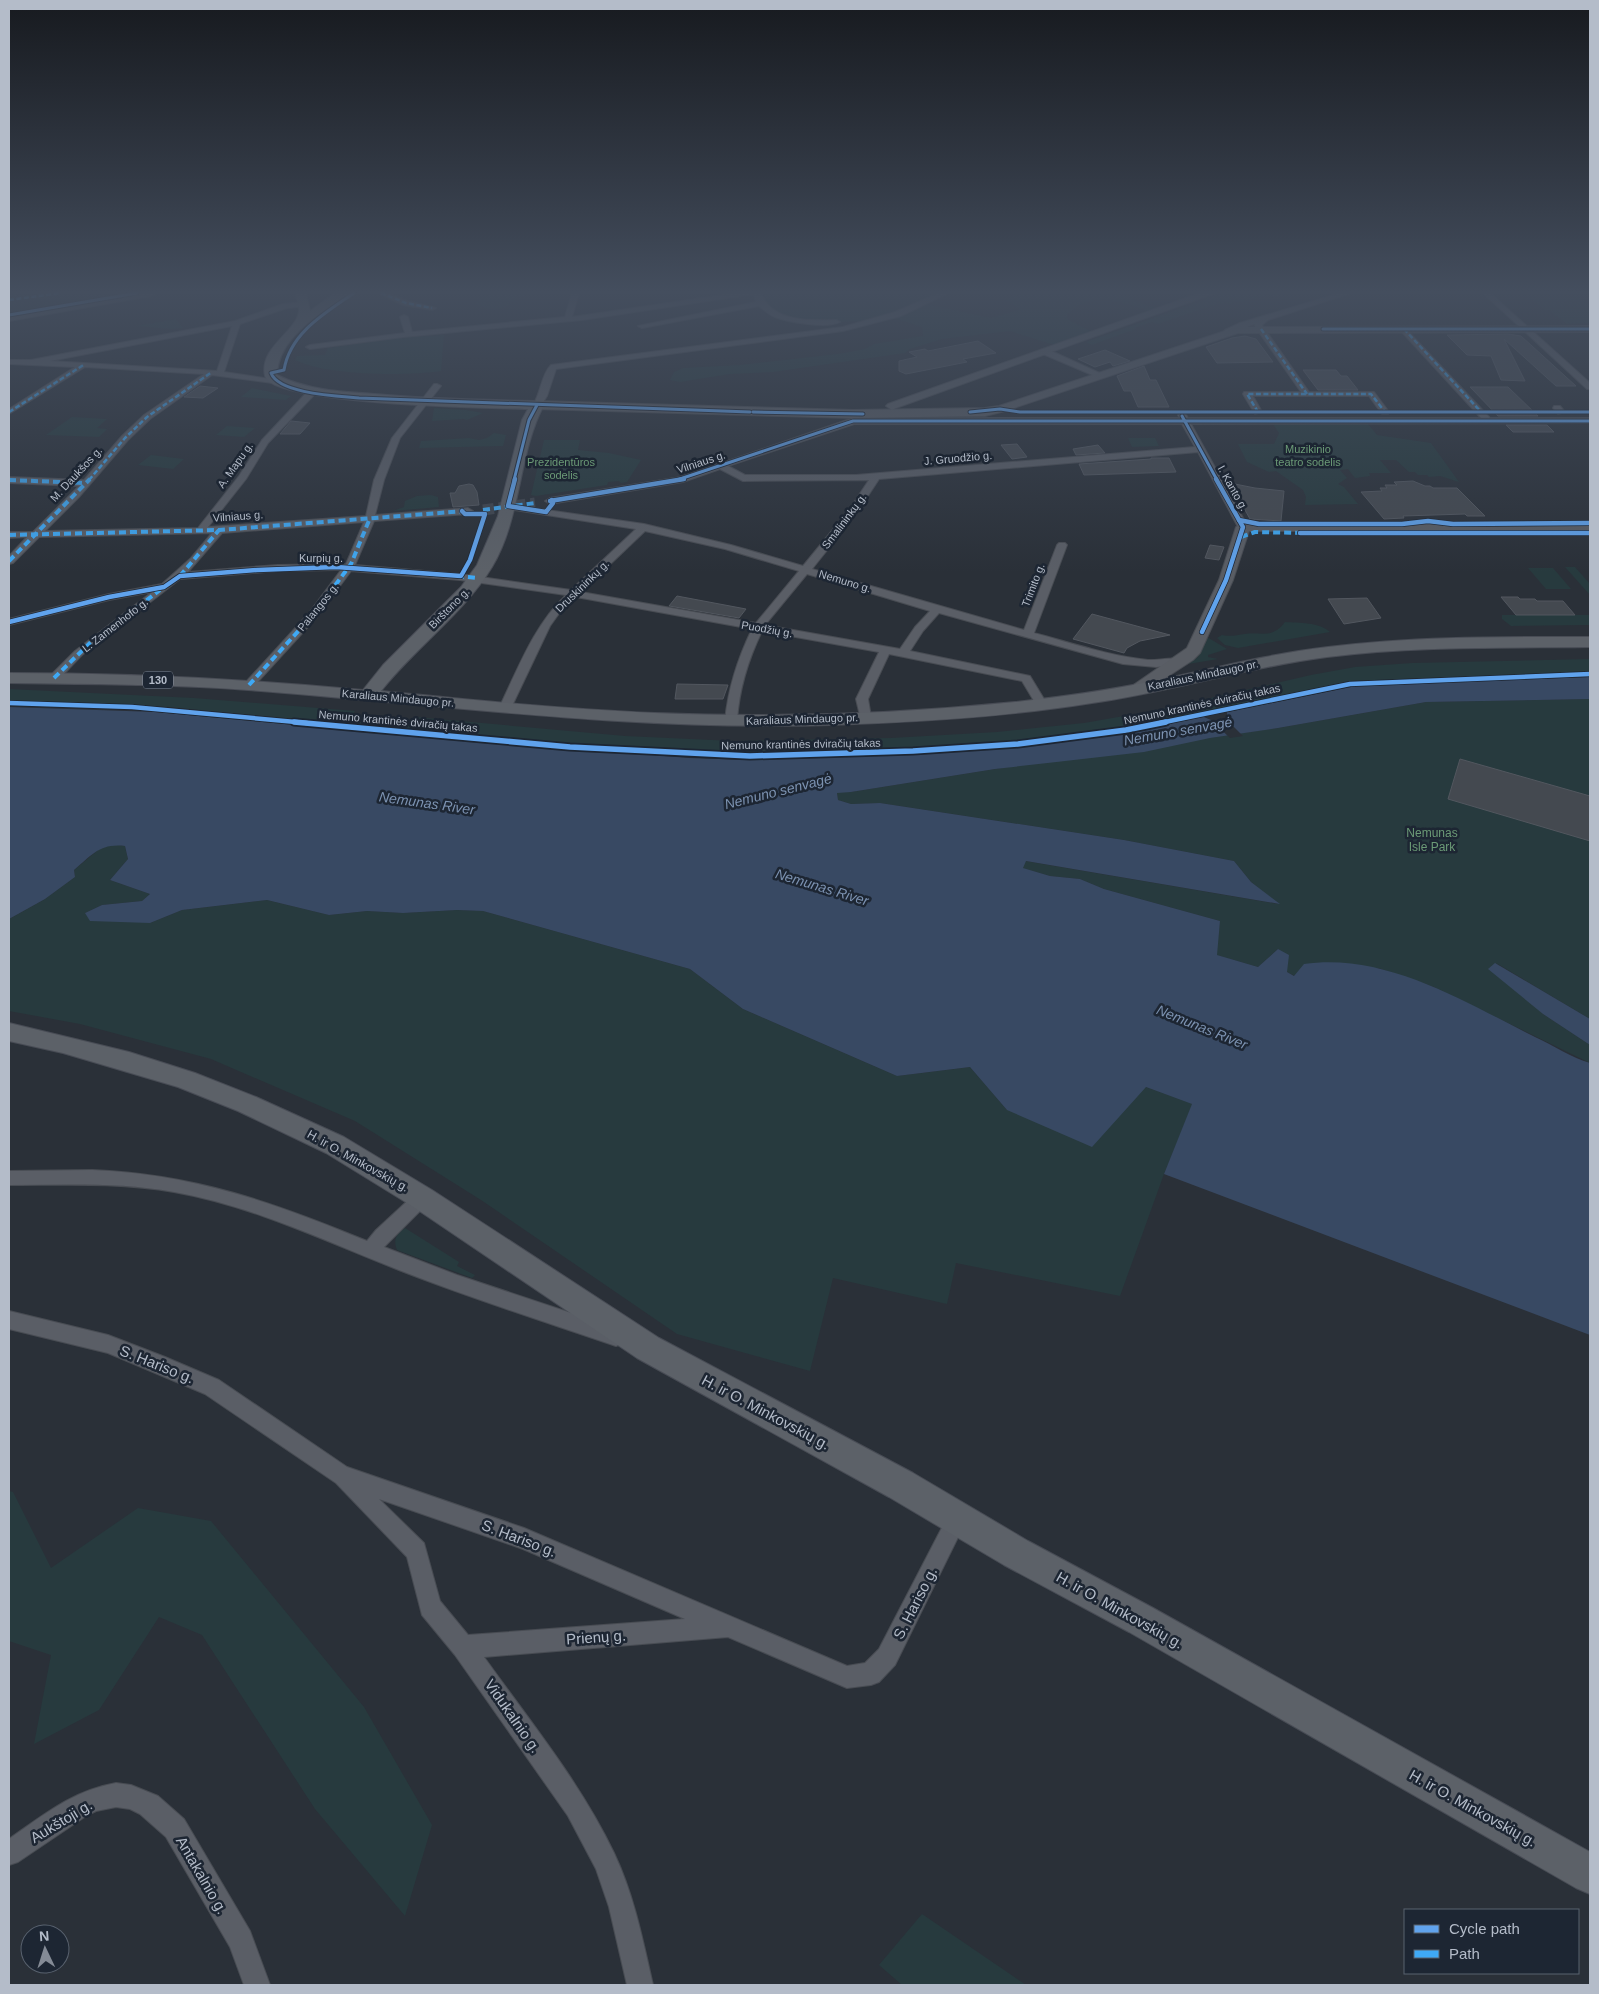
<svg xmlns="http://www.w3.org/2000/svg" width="1599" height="1994" font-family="Helvetica,sans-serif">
	<rect width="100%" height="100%" fill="#2a3038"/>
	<g fill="#273a3e">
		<polygon points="16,293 126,293 9,314 9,294"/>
		<path d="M491,293h51l-25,4c-13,15 -25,16 -42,6z"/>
		<path d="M763,293h178c-20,8 -48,23 -68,26 -25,5 -106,8 -110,-26z"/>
		<path d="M1019,293h96l40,15 -8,3c-27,-11 -57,-21 -80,4v4l25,13 -38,13 -44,-14 -68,8 -32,10 -5,4 -132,19 -43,2 -50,8 -10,-2 4,-8 9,-4 57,-3 98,-11 27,-5 9,-5 49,-8 -1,-9 -28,-9 32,-14 65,14 30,-9 -16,-9z"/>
		<polygon points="1224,293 1277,293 1282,295 1274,298 1268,295 1232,303 1220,303 1157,324 1152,322 1134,328 1136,329 1092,345 1086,342"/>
		<polygon points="1579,297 1590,306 1590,323 1567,324 1549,310 1545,310 1530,298"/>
		<polygon points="176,319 183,328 171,329 137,326"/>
		<path d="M444,335l-3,36c-35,5 -114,5 -146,-11l2,-4 28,-1 3,-7 74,-11z"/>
		<polygon points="252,388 291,396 286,400 241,397"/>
		<polygon points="434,408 466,410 483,413 467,420 464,419 432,421"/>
		<polygon points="72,417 107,419 97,428 107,429 99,437 46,435"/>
		<polygon points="1273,424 1368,424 1377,435 1431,443 1459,482 1440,476 1429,477 1427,475 1418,475 1415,472 1409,472 1396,460 1380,460 1391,473 1369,473 1370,476 1355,478 1348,469 1340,470 1347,478 1338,484 1344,487 1358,504 1305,505 1306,497 1303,490 1276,471 1269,472 1247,462 1238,444 1274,444 1279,433"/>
		<polygon points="227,426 255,428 244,437 216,435"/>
		<polygon points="494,433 506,435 503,446 419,448 421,441 469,438 479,440 487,438"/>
		<polygon points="1128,438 1155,438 1159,446 1132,447"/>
		<polygon points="544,440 580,440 578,450 609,453 641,460 627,482 621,483 619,481 608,482 607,485 536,496 531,495"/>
		<polygon points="151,455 184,459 173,469 138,465"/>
		<polygon points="431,495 438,497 439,507 393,511 404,507 405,501 417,496"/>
		<polygon points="1565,567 1575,567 1590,584 1590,595"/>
		<polygon points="1528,568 1553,568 1571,589 1546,589"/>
		<polygon points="1502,615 1590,615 1590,625 1511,626 1502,619"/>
		<path d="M1285,622c14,1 34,0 45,10l-92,16 -13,-3 -8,-7 5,-3c9,2 14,0 23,-1 17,-2 27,5 40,-12z"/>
		<polygon points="1207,637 1227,649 1208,655 1208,657 1218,659 1188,664 1198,657"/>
		<polygon points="1590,659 1590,672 1350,681 1184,717 1106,730 1018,742 906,749 738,754 653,750 499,738 169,707 9,701 9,689 194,698 355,711 352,715 413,720 415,717 625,736 734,741 891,738 997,732 1084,723 1158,710 1311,675 1355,667 1412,663"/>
		<polygon points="1590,699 1590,1019 1496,963 1543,1014 1590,1045 1590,1063 1434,987 1378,968 1295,976 1287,972 1278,949 1258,967 1216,955 1220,921 1104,889 1080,879 1050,876 1022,868 1025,861 1278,904 1251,882 1234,861 1124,840 880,803 851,804 838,800 837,792 851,792 995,769 1278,728 1426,702"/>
		<polygon points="112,844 125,846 128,859 110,880 150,894 142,901 102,905 85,913 150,923 182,910 267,900 329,915 367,911 403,913 457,910 483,911 690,969 743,1009 897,1076 970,1067 1007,1110 1146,1087 1193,1104 1164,1174 1120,1296 956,1263 947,1304 833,1278 810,1371 677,1334 481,1200 355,1121 211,1059 80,1024 9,1011 9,919 45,899 75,877 74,870 98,850"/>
		<path d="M405,1228l54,34 -2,4 18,9 -3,3 -75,-28c-4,-11 -1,-15 8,-22z"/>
		<polygon points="9,1491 13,1492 51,1568 138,1508 211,1521 364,1707 432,1825 405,1916 315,1809 202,1635 159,1617 99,1710 34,1744 51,1655 9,1641"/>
		<polygon points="922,1914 1026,1985 902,1985 879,1965"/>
	</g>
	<g fill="#384963">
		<path d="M1590,677v22l-164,3 -148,26 -68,10 -66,14 -149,17 -144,23 -14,1 1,7 13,4 29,-1 244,37 110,21 17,21 29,22 -254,-43 -3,7 27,8 30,3 24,10 116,32 -3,34 41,12 20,-18 11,6 -2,17 7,4 10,-12c81,-12 161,38 231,73 18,8 37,21 55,26v272l-426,-161 28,-70 -46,-17 -54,60 -85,-37 -37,-43 -73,9 -154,-67 -53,-40 -207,-58 -26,-1 -54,3 -36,-2 -38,4 -62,-15 -85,10 -32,13 -60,-2 -5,-8 17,-8 40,-4 8,-7 -40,-14 18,-21 -3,-13c-25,-3 -33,9 -51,24l1,7 -30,22 -36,20v-212l147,5 245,23 288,23 57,2 174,-6 122,-10 87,-12 232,-47z"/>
		<polygon points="1495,963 1590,1019 1590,1045 1543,1014 1488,969"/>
	</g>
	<polygon fill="#2a3038" points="1227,709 1227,717 1230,723 1243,736 1230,738 1211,720 1199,715"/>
	<g fill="#444950" stroke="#52575f">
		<polygon points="1508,334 1521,336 1576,386 1556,386 1504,339 1525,381 1501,380 1491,356 1467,355 1447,335"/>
		<polygon points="1245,336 1256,339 1273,362 1217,363 1206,347 1232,338"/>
		<polygon points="978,341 996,353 963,359 967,362 906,374 899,371 899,361 917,357 909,352 925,349 928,351"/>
		<polygon points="1105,350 1130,361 1113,366 1110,362 1095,367 1078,359"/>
		<polygon points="1144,366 1150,380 1156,380 1169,407 1138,407 1131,391 1124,391 1117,376"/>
		<polygon points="1303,370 1336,370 1341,376 1347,376 1358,390 1318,390"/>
		<polygon points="200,386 218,388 203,398 184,397"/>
		<polygon points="1470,387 1508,387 1538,416 1498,416"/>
		<polygon points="291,421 310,423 300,434 280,434"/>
		<polygon points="1506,425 1547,425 1554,432 1513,432"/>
		<polygon points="1017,444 1027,457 1012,459 1001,445"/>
		<polygon points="1098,445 1105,453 1076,455 1073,449"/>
		<polygon points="1151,458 1169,458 1176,472 1084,475 1079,464 1151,459"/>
		<polygon points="1413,481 1425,486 1430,486 1433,488 1457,488 1485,516 1467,516 1465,514 1403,516 1404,518 1384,519 1361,492 1382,491 1380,488 1387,488 1385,485 1397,485 1394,482"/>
		<polygon points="1230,483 1255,488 1284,491 1281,521 1250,519"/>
		<polygon points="469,484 473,485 477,492 479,505 453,507 450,493 455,493 459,486"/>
		<polygon points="1210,545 1224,547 1219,560 1205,558"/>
		<polygon points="677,596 746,609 739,618 669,606"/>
		<polygon points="1501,597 1518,597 1520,599 1535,599 1537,601 1563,601 1575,615 1516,615"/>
		<polygon points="1367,598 1381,618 1344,624 1328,599"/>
		<polygon points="1092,614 1170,635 1140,641 1127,648 1124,653 1073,639"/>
		<polygon points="677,684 728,685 723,699 675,699"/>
		<polygon points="1460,759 1590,796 1590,841 1448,799"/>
	</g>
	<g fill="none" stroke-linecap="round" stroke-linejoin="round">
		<polyline stroke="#3f454e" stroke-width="11" stroke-dasharray="11 5" stroke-linecap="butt" points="483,510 535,503"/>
		<g stroke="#484c53" stroke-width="2">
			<g id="street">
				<polygon points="378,293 387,293 408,301 436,308 432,310 403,305"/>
				<path d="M572,293h7l-7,24 164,-24h25c10,29 49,28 75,27l4,2c-12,7 -53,0 -65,-5 -7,-3 -11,-7 -16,-11l-117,22 -4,-2 118,-24 -2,-8 -172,26 -179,17 -93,12 -4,-2 4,-2 95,-12 -5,-16 4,-2 4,2 4,15 153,-15z"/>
				<path d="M939,293h9l-47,23 -58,15 -287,38 -9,27 -7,11 -7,-2c8,-12 8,-30 18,-40l292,-38 52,-15z"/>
				<polygon points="1340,293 1351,293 1268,320 1262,325 1309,392 1374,392 1389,412 1388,414 1382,414 1369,396 1253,396 1262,412 1255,414 1243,394 1244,392 1301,392 1254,325 1255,324 1228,334 1224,332 1225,330 1240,323"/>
				<polygon points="1483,293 1490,293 1590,383 1590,389 1587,389"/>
				<path d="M304,302l4,2 -1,2 -20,2 -47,16 -16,48 53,8 4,2 -1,2 -68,-9 -62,44 -22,21 -49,57 -34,34 153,-3 41,-52 23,-36 47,-50h3l4,2 -1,2 -47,49 -22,36 -38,48 158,-11 8,-36 18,-42 42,-54h3l4,2 -41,52 -16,42 -9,35 93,-7 5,3 -5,3 -94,7 -19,44 105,9 111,16 65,-61 -128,-20 -5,-3 2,-2 139,20 87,21 72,21 46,-56 20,-30 -126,1 -23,-12 -37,13 -133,22 -5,-3 5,-3 131,-21 172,-59h327l-2,-3 4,-3 3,1 3,5h293l-80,-87v-4h3l86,91h100v5l-399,1 57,103 -5,3 -5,-3 -40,-75 -319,27 -23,35 -44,55 212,61 33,-85 2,-2h6l2,2 -33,88c38,10 75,23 114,27 10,1 30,-5 38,2l-6,3 -24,2 -33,-3 -184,-51 -16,18 -13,20 120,25 17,28 -6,3 -4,-1 -15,-25 -133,-27 -21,45 3,18 -6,4 -4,-1 -5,-21 23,-47 -117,-21c-14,29 -23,58 -25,90l-6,4 -6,-4c3,-33 13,-63 27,-92l-176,-32 -16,15 -10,14 -39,82 -6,4 -6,-4c19,-39 35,-83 67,-113l-106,-15 -109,-9 -34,46 -64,70h-8l-2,-2 2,-2 64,-70 32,-43h-5l-58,1 -98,8 -98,76 -24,25h-8l-2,-2 27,-27 77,-59 -43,8 -100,25v-6l100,-25 53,-10 29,-26 21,-25 -173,4 -26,26 -4,1v-8l18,-19 -18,1v-6h24l46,-46 -70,-3v-6l75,3 38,-44 22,-21 60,-41 -119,-7 -76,47v-5l66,-42 -66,-3v-4h22l204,-39 48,-17zM232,326l-15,45 -167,-10zM854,424h328l13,23 -339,28h-111l-17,-9zM364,522l-18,42 -68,1 -90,7 34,-39zM645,531l80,18 74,22 -43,52 -175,-31zM807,574l123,37 -15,16 -15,22 -135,-24z"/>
				<polygon points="1043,350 1049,350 1104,375 1097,377 1043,354"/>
				<polygon points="1554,406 1560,406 1565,412 1558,414 1553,408"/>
				<path d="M92,1170c102,4 183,33 275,71l9,-11 40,-37 6,-2 6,2 3,5 -3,5 -44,44 73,28 159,53 7,3 2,6 -2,6 -7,3c-73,-25 -146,-48 -217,-76 -74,-29 -146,-64 -225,-78 -55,-10 -110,-7 -165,-7v-14z"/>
				<path d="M9,1311l99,24 57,22 54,23 128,87 177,61 323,138 18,-3 14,-14 71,-137 7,-3 7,3 3,7 -72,146 -16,17 -8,3 -24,3 -119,-51 -244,20c45,63 96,125 130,196 20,42 29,88 39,132h-26l-18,-78 -13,-38 -28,-53 -113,-161 -33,-40 -15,-58 -71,-74 -131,-89 -97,-41 -99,-24zM379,1499l144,50 162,70 -217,16 -28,-34 -16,-58z"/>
				<path d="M116,1783l15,2 27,11 26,23 66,112 20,54h-26l-14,-38 -64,-110 -26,-23 -10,-5 -14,-2 -20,4 -10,5 -68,46 -9,3v-26c36,-25 63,-48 107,-56z"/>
			</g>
		</g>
		<g stroke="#484c53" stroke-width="2">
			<g id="secondary">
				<polygon points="133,293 156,293 151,296 9,321 9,315"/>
				<polygon points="1200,293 1215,293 896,408 892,410 886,406 888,404"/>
				<polygon points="1590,326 1590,332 1238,333 1005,411 985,416 853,418 537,409 531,405 537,401 853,410 985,408 999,406 1237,327"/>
				<polygon points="1243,523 1590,523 1590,531 1249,531 1233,580 1200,653 1193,660 1144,692 1132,692 1130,689 1132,686 1187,648 1219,580 1236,527"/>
			</g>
		</g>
		<g stroke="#484c55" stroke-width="2">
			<g id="primary">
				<path d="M295,293h11l4,18 25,-18h13c-5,7 -14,11 -22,16 -23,17 -48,36 -49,66 30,15 65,17 98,19 54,5 108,6 162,7l7,4c-26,48 -22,112 -52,162 -27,45 -78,82 -111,124 91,9 182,18 274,22 120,5 241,1 360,-11 45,-5 89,-11 133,-20 60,-12 119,-28 180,-35 87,-11 175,-10 262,-10v10c-88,1 -176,-1 -263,10 -79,10 -156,35 -235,46 -87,14 -175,19 -262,22 -196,6 -388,-20 -582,-35 -80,-6 -159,-6 -239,-7v-10c119,0 236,6 354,17l20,-25 78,-78 16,-22 21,-49 24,-96 6,-11c-32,-1 -257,-4 -263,-33 -7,-30 36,-46 34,-68 0,-5 -3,-11 -4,-15z"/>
				<polygon points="9,1023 129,1052 195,1073 256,1097 344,1137 432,1190 659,1338 913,1473 1028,1541 1153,1608 1590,1852 1590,1894 1576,1888 1129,1632 1004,1565 889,1497 637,1358 412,1206 326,1153 238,1111 178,1087 63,1053 9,1041"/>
			</g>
		</g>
		<use href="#street" fill="#5a5e66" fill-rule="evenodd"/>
		<use href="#secondary" fill="#595d64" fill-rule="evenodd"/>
		<use href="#primary" fill="#5c6168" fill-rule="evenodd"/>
		<g stroke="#3fa9f5" stroke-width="2.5" stroke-dasharray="5 2.5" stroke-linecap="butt">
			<polyline points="381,293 406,303 432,308"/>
			<polyline points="9,300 61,293"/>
			<polyline points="1261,329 1307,394"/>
			<polyline points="1404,329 1482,413"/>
			<polyline points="9,412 85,364"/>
			<polyline points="1258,412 1247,394 1371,394 1385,412"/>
			<polyline points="89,480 125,438 147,417 212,372"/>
		</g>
		<g stroke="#3fa9f5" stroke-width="4" stroke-dasharray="7 4" stroke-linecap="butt">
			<polyline points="9,480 85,483"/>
			<polyline points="483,510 535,503"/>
			<polyline points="9,535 219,530 465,511"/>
			<polyline points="1241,537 1255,532 1303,533"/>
			<polyline points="9,561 90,479"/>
			<polyline points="180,576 219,530"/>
			<polyline points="457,576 477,578"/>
			<polyline points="54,678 90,643 160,590"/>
			<polyline points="249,685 313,615 351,564 370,518"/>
		</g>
		<g stroke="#1d2633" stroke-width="5">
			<g id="cycleway-far2">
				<path d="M354,293c-29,20 -64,40 -70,77l-13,3c8,21 67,23 88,25l391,14"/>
				<polyline points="9,315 137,293"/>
				<polyline points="1323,329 1590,329"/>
				<polyline points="753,412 863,414"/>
				<polyline points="970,412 1000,409 1020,412 1590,412"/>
				<polyline points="1182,416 1217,480"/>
				<polyline points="514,480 529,420 537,405"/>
				<polyline points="677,480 853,421 1590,421"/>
			</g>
		</g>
		<g stroke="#1d2633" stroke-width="6">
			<g id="cycleway-far1">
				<polyline points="515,479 508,506 546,512 553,503 552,500"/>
				<polyline points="550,501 684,479"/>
				<polyline points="1239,520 1259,524 1402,524 1428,521 1453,524 1590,523"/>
				<polyline points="1300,533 1590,533"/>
				<polyline points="9,622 109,597 164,587 180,576 257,570 336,567 461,576 470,560 485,514 465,514 462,511"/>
				<polyline points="1202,632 1226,580 1243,527 1216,479"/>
				<polyline points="9,703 132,707 307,723"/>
				<polyline points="1160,723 1350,684 1590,674"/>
			</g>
		</g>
		<g stroke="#1d2633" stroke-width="9">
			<polyline id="cycleway" points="294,722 570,747 750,756 913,751 1018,744 1126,730 1166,722"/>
		</g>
		<use href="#cycleway-far2" stroke="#60a3ed" stroke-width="3"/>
		<use href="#cycleway-far1" stroke="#60a3ed" stroke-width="4.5"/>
		<use href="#cycleway" stroke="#60a3ed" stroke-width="5.5"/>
	</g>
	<linearGradient id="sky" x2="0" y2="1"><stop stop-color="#171a1f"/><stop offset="0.51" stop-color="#444e5e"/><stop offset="1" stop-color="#444e5e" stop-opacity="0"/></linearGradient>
	<rect width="1599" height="572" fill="url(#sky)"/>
	<g text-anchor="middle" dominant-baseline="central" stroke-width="5" stroke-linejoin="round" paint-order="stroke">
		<g font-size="11" fill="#6b9a76" stroke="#1d2633">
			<text x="1308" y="449">Muzikinio<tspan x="1308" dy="13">teatro sodelis</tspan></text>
			<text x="561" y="462">Prezidentūros<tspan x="561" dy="13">sodelis</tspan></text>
		</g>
		<g font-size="11" fill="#b4bcc9" stroke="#1d2633">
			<text transform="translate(958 458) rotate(-5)">J. Gruodžio g.</text>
			<text transform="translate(701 462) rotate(-18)">Vilniaus g.</text>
			<text transform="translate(235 465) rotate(-55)">A. Mapu g.</text>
			<text transform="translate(76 474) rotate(-47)">M. Daukšos g.</text>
			<text transform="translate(1233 488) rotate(61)">I. Kanto g.</text>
			<text transform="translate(238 516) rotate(-4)">Vilniaus g.</text>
			<text transform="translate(844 521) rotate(-53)">Smalininkų g.</text>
			<text x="321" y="558">Kurpių g.</text>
			<text transform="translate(845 581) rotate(17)">Nemuno g.</text>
			<text transform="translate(1033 585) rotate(-69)">Trimito g.</text>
			<text transform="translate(582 586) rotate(-44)">Druskininkų g.</text>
			<text transform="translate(318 607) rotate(-51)">Palangos g.</text>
			<text transform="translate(449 608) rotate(-45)">Birštono g.</text>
			<text transform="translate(115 625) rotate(-38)">L. Zamenhofo g.</text>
			<text transform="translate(767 629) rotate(10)">Puodžių g.</text>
			<text transform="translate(1203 675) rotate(-12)">Karaliaus Mindaugo pr.</text>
			<text transform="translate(398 698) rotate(5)">Karaliaus Mindaugo pr.</text>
			<text transform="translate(1202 704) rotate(-12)">Nemuno krantinės dviračių takas</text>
			<text transform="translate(802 719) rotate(-2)">Karaliaus Mindaugo pr.</text>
			<text transform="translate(398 721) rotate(5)">Nemuno krantinės dviračių takas</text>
			<text transform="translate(801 744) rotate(-1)">Nemuno krantinės dviračių takas</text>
		</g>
		<rect fill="#1d2633" stroke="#878f9c" stroke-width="1" x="143" y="671.5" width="30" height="17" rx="4"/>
		<g font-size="11" font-weight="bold" fill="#b4bcc9">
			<text x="158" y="680">130</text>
		</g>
		<g font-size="12" fill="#6b9a76" stroke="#1d2633">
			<text x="1432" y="833">Nemunas<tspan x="1432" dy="14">Isle Park</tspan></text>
		</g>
		<g font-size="12" fill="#b4bcc9" stroke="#1d2633">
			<text transform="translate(358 1161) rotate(29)">H. ir O. Minkovskių g.</text>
		</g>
		<g font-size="14" font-style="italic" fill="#7c92b1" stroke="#1d2633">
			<text transform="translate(1178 731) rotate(-10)">Nemuno senvagė</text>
			<text transform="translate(778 791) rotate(-14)">Nemuno senvagė</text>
			<text transform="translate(427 803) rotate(8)">Nemunas River</text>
			<text transform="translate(822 887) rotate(17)">Nemunas River</text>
			<text transform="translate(1202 1027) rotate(22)">Nemunas River</text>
		</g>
		<g font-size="15" fill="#b4bcc9" stroke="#1d2633">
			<text transform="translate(157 1364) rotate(22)">S. Hariso g.</text>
			<text transform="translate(766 1412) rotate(28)">H. ir O. Minkovskių g.</text>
			<text transform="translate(519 1538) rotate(21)">S. Hariso g.</text>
			<text transform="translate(915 1603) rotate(-63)">S. Hariso g.</text>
			<text transform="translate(1120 1610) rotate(29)">H. ir O. Minkovskių g.</text>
			<text transform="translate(596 1637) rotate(-4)">Prienų g.</text>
			<text transform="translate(513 1716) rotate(55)">Vidukalnio g.</text>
			<text transform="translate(1473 1808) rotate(29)">H. ir O. Minkovskių g.</text>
			<text transform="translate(61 1821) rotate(-31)">Aukštoji g.</text>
			<text transform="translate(202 1875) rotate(60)">Antakalnio g.</text>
		</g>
	</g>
	<rect width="1599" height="1994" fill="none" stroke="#b4bcc9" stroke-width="20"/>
	<rect x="1404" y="1909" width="175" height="65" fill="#1d2633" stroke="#59626f"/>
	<rect x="1414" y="1925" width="25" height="8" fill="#60a3ed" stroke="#59626f"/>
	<text x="1449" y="1934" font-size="15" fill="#b4bcc9">Cycle path</text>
	<rect x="1414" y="1950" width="25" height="8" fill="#3fa9f5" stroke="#59626f"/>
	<text x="1449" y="1959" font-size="15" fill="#b4bcc9">Path</text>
	<g transform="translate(45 1949) rotate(356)"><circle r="24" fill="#1d2633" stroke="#59626f"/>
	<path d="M0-4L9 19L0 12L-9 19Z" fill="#848b96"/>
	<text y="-8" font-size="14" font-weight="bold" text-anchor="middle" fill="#b4bcc9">N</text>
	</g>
</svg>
